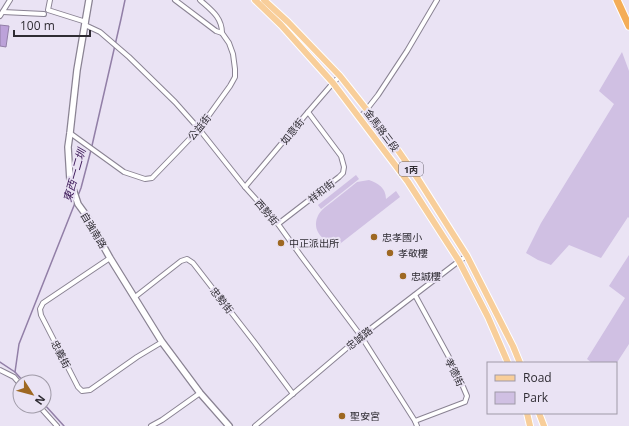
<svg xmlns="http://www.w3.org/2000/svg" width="629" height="426" font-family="'Open Sans','Noto Sans TC',sans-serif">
	<rect width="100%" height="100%" fill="#eae3f4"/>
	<g fill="#d0c0e3">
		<polygon points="622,52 629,71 629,218 628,217 601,258 569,245 551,265 538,260 526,253 541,223 614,104 599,91"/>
		<polygon points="356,175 359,179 321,209 318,205"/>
		<path d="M369,180c9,3 17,8 17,19l10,-8 4,6 -68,53 -4,-6 2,-2c-14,-5 -19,-20 -8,-32 3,-3 7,-6 10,-8 8,-7 17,-13 25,-20z"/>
		<polygon points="629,255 629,344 616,364 616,363 592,363 587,359 625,298 609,286"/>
	</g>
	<polygon fill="#bca2d9" stroke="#927fa7" points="0,25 9,26 6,47 0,46"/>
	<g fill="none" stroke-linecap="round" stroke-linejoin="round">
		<g stroke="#927fa7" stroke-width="1.5">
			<polyline points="77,198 81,188 91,150 121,19 125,0"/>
			<polyline points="0,362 15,372 24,382"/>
			<polyline points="15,372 19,344 75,203"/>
			<polyline points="44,404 64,426"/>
		</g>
		<g stroke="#8a8393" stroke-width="6">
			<g id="street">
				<polyline points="50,0 48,10 86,22"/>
				<path d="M200,0c11,10 22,17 22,33"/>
				<polyline points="3,12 44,14"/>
				<polyline points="0,16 10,0"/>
				<polyline points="85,25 100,32 129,57 175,102 199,129 245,187 278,224 301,256 361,336 415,421 417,426"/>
				<polyline points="360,118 378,95 407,51 437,0"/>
				<polyline points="70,133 124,172 145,179 152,178 179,150 199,129 230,86 235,77 235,69 233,54 229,43 222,33 216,31 175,0"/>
				<polyline points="245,187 308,112 333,83 340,76"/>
				<polyline points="278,224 339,177 343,173 344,167 341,156 308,112"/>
				<polyline points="110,258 43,303 40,309 41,315 78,387 82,391 90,390 137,357 162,342"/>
				<polyline points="135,297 181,261 187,259 193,263 255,343 293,394"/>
				<polyline points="0,370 14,377 20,384"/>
				<polyline points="39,406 57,426"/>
				<polyline points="415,421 465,402 467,396 456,370 415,295"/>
				<polyline points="151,426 162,420 200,393"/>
				<polyline points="255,426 361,336 459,261 467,256"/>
			</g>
		</g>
		<g stroke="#8a8393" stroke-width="8">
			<polyline id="secondary" points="89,0 77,70 70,133 68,147 70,180 78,204 86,215 110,258 162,342 200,393 229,426"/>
		</g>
		<g stroke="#fff" stroke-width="8">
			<g id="primary">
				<polyline points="255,0 281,25 333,83 408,182 459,261 488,317 508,363"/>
				<polyline points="264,0 288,22 340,76 367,110 395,146 418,179 467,256 513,346 520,363"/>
				<polyline points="527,413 530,426"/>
				<polyline points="539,413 544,426"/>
			</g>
		</g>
		<g stroke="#fff" stroke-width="9">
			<polyline id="highway" points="617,0 629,26"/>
		</g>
		<use href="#street" stroke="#fff" stroke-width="4"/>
		<use href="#secondary" stroke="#fff" stroke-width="5.5"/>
		<use href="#primary" stroke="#f8ce9a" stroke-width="6"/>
		<use href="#highway" stroke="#f4ad57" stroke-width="7"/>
	</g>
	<g fill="#9e6822" stroke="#eae3f4" stroke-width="1.5">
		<circle cx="374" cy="237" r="4"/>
		<circle cx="281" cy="243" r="4"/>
		<circle cx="390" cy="253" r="4"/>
		<circle cx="403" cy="276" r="4"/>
		<circle cx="342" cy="416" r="4"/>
	</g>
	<g text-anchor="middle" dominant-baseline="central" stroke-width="4" stroke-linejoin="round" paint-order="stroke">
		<rect fill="#eae3f4" stroke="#67636d" stroke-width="1" x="399" y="162" width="24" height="14" rx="3"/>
		<g font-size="9" font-weight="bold" fill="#2f2c33">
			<text x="411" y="169">1丙</text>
		</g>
		<g font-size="10" fill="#2f2c33" stroke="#eae3f4">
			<text transform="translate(199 127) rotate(-51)">公益街</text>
			<text transform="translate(382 130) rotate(53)">金馬路三段</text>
			<text transform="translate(292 131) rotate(-51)">如意街</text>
			<text transform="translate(321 191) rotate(-38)">祥和街</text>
			<text transform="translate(267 212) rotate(49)">西勢街</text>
			<text transform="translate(94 230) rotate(59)">自強南路</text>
			<text transform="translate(222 300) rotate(52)">忠勢街</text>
			<text transform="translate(359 338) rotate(-39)">忠誠路</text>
			<text transform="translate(61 354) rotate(63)">忠義街</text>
			<text transform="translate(455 372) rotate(64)">孝德街</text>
		</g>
		<g font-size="10" fill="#2f2c33" stroke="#eae3f4" text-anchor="start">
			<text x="382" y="237">忠孝國小</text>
			<text x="289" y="243">中正派出所</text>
			<text x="398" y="253">孝敬樓</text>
			<text x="411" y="276">忠誠樓</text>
			<text x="350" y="416">聖安宮</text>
		</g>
		<g font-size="11" font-style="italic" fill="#3b1757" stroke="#eae3f4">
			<text transform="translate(74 175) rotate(-74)">東西一二圳</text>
		</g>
	</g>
	<rect x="487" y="362" width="130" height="52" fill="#eae3f4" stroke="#9f9aa7"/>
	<rect x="495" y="375" width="20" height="6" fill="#f8ce9a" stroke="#9f9aa7"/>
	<text x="523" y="382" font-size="12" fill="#2f2c33">Road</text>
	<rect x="495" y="392" width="20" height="12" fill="#d0c0e3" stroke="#9f9aa7"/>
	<text x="523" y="402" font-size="12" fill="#2f2c33">Park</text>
	<g transform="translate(32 394) rotate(126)"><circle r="19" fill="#eae3f4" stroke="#9f9aa7"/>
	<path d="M0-3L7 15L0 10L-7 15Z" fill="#9e6822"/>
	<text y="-6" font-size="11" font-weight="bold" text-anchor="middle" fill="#2f2c33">N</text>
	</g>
	<path d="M14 30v6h76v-6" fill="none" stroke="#2f2c33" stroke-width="2"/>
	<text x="20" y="30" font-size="12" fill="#2f2c33" stroke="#eae3f4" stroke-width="3" paint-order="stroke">100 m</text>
</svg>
